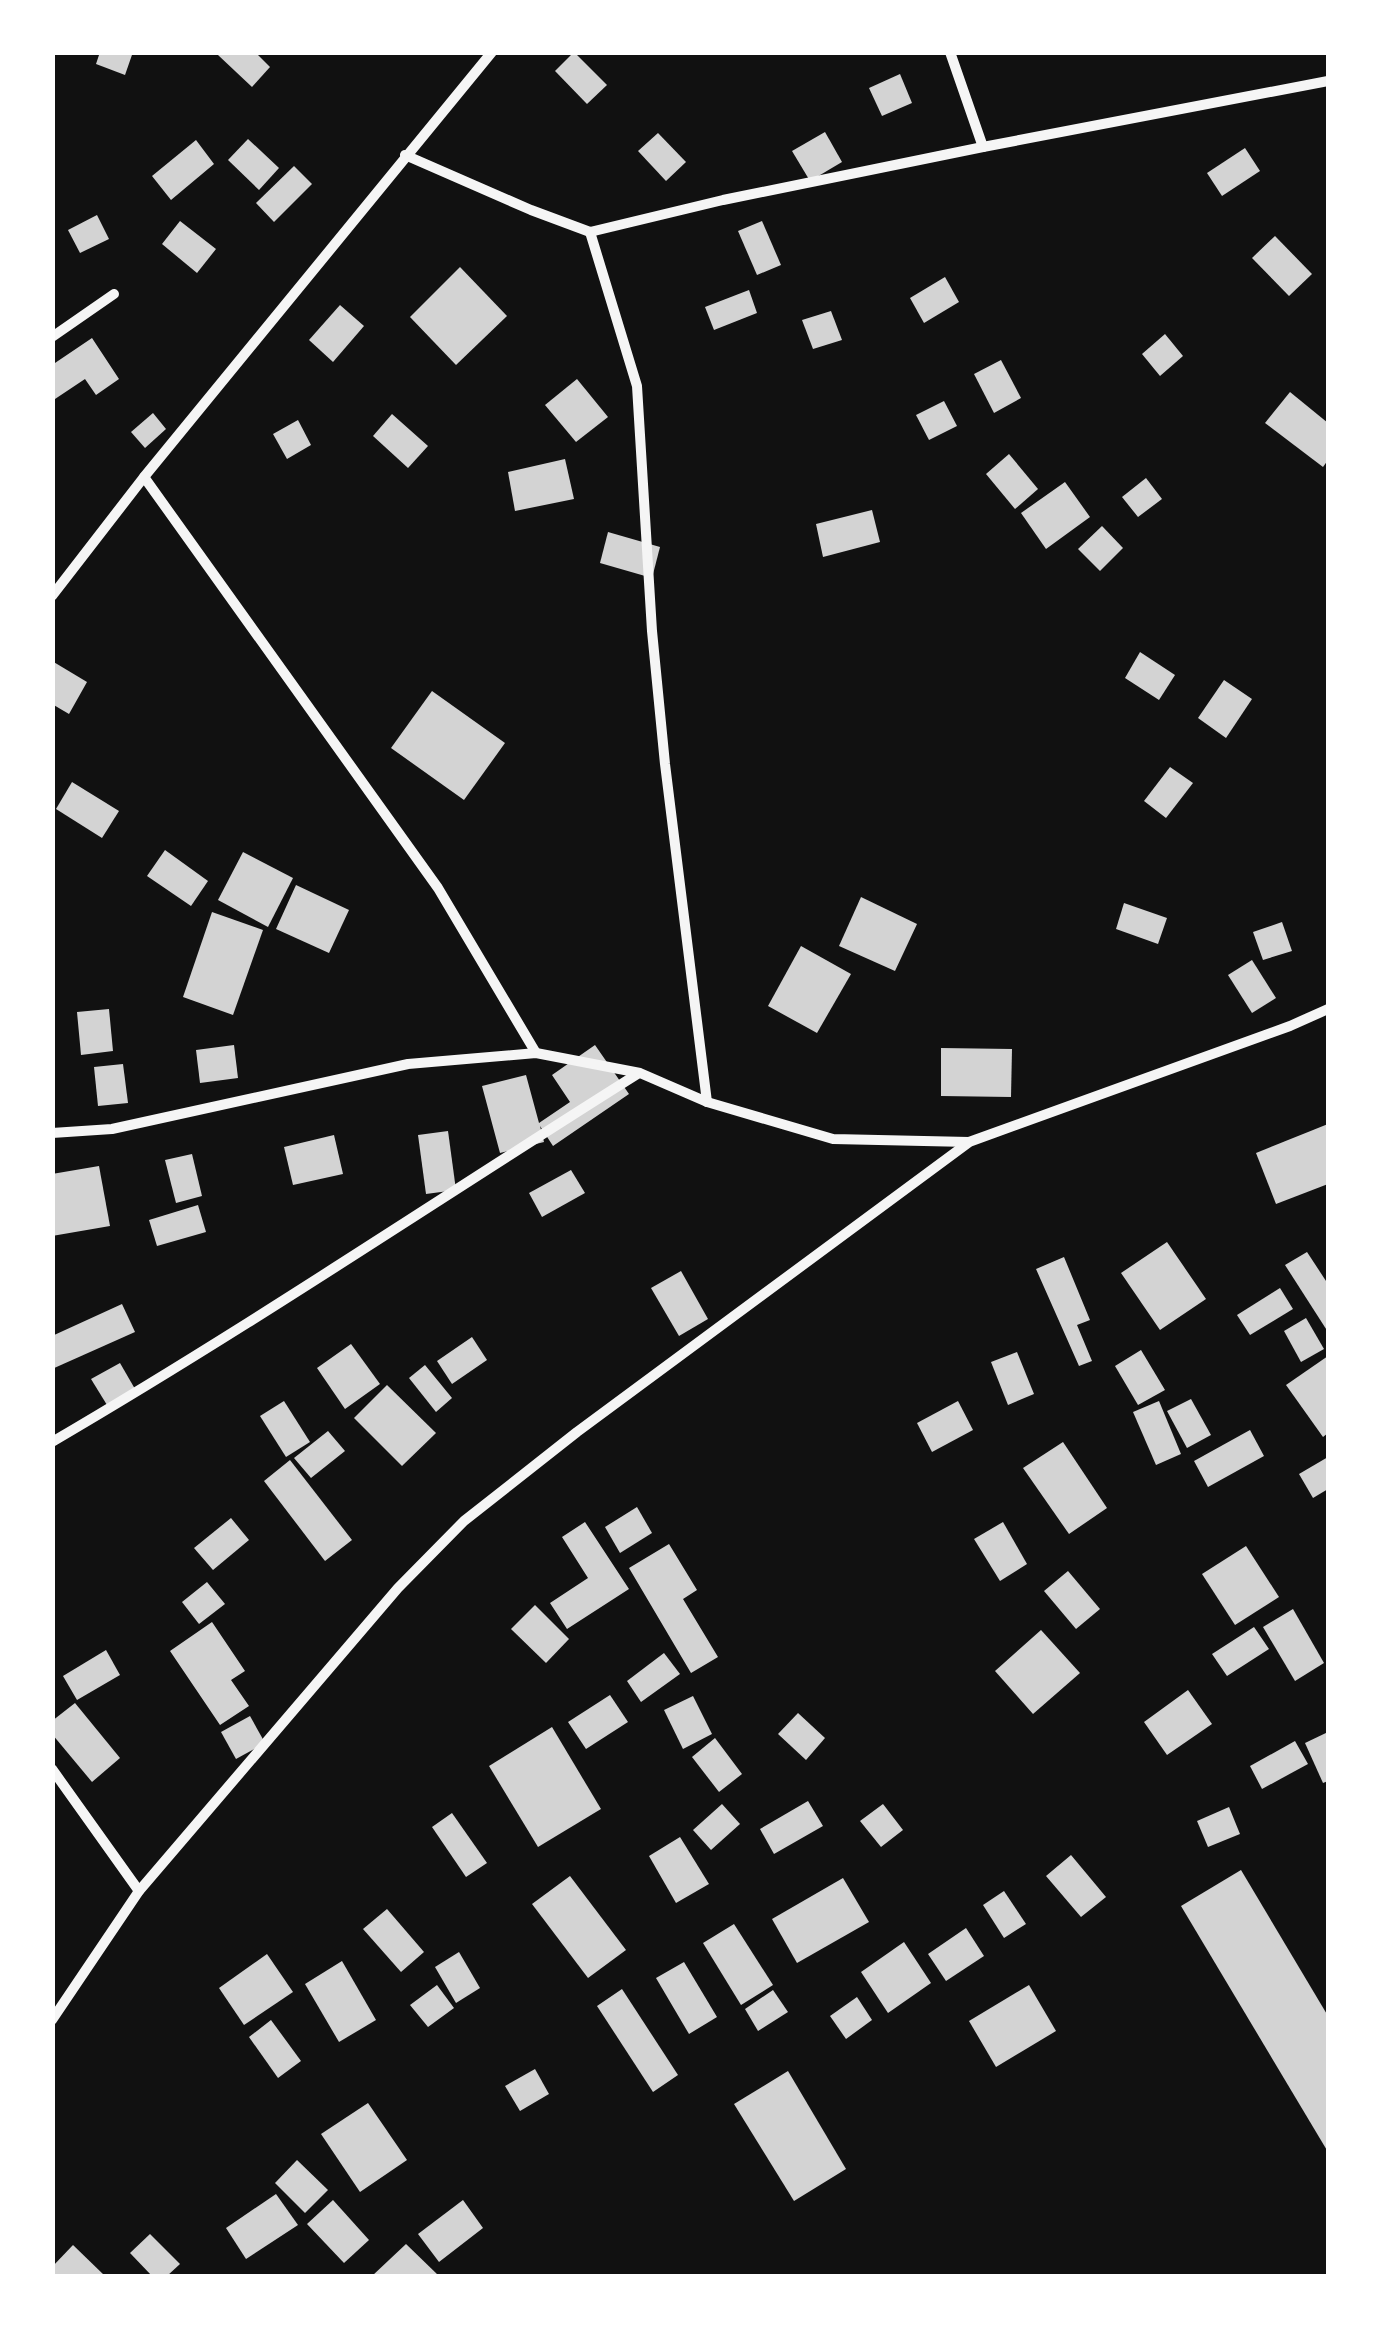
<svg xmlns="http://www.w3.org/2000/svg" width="1381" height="2329" font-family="Montserrat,sans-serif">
	<rect width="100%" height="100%" fill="#111"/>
	<g fill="#d3d3d3">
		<polygon points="100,52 133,52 125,75 96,64"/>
		<polygon points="220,52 255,52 270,67 252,87 218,55"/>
		<polygon points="574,52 607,85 587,104 555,71"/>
		<polygon points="900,74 912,103 882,116 869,88"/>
		<polygon points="825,132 842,162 810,181 792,151"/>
		<polygon points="658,133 686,162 666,181 638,151"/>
		<polygon points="248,139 279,168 259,190 228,160"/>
		<polygon points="196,140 214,164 171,200 152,176"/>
		<polygon points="1245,148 1260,171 1222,196 1207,173"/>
		<polygon points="294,166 312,184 274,222 256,203"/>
		<polygon points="97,215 109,239 80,253 68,230"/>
		<polygon points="180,221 216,249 197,273 162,244"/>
		<polygon points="762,221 781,265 757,275 738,231"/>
		<polygon points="1275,236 1312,274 1289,296 1252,258"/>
		<polygon points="460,267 507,316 456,365 410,317"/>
		<polygon points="945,277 959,302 924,323 910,298"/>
		<polygon points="749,290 757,313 714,330 705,307"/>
		<polygon points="340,305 364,326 333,362 309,340"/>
		<polygon points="831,311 842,340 813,349 802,320"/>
		<polygon points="1165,334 1183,356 1160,376 1142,354"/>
		<polygon points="92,338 119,379 96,395 85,379 52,401 52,365"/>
		<polygon points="1001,360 1021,398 994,413 974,374"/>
		<polygon points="577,379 608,417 576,442 545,405"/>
		<polygon points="1290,392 1328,423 1328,460 1323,467 1265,423"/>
		<polygon points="944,401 957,426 929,440 916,415"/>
		<polygon points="153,413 166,429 145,448 131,432"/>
		<polygon points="392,414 428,446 408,468 373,436"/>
		<polygon points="298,420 311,445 287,459 273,434"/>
		<polygon points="1009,454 1038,489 1015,509 986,474"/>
		<polygon points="565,459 574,499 515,511 508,472"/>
		<polygon points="1146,478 1162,499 1138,517 1122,497"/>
		<polygon points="1065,482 1090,517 1046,549 1021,513"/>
		<polygon points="872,510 880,542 823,557 816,524"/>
		<polygon points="1102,526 1123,548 1100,571 1078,549"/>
		<polygon points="608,532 660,547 652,578 600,563"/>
		<polygon points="1140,652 1175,675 1159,700 1125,678"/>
		<polygon points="52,661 87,682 69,714 52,704"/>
		<polygon points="1224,680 1252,699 1226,738 1198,718"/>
		<polygon points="432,691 505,743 464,800 391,748"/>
		<polygon points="1170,767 1193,783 1166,818 1144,801"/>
		<polygon points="72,782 119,811 102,838 56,809"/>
		<polygon points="165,850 208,881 191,906 147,876"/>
		<polygon points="243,852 293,878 268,927 218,900"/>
		<polygon points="296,885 349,910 329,953 276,929"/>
		<polygon points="861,897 917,924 895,971 839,946"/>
		<polygon points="1124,903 1167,918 1158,944 1116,929"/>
		<polygon points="212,912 263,930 233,1015 183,997"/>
		<polygon points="1282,922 1292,951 1263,960 1253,932"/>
		<polygon points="801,946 851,974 817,1033 768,1006"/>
		<polygon points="1252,960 1276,998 1252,1013 1228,975"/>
		<polygon points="109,1009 113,1051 81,1055 77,1012"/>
		<polygon points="234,1045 238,1078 200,1083 196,1050"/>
		<polygon points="595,1045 629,1094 553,1146 540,1126 544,1142 500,1153 482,1086 526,1075 539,1123 570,1102 552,1075"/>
		<polygon points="941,1048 1012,1049 1011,1097 941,1096"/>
		<polygon points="123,1064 128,1103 98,1106 94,1067"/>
		<polygon points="1328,1124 1328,1184 1276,1204 1256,1153"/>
		<polygon points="448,1131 456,1190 426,1194 418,1135"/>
		<polygon points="334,1135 343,1174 293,1185 284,1147"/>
		<polygon points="192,1154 202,1196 176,1203 165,1160"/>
		<polygon points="99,1166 110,1226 52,1236 52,1174"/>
		<polygon points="571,1170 585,1193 542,1217 529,1193"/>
		<polygon points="198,1205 206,1232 157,1246 149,1220"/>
		<polygon points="1167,1242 1206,1299 1160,1330 1121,1273"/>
		<polygon points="1307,1252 1328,1284 1328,1332 1285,1265"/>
		<polygon points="1064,1257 1090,1320 1077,1325 1092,1361 1079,1366 1036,1269"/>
		<polygon points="681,1271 708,1319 679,1336 651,1288"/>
		<polygon points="1280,1288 1293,1309 1250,1335 1237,1315"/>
		<polygon points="122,1304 135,1332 52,1369 52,1336"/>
		<polygon points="1306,1318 1324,1349 1301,1362 1284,1331"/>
		<polygon points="472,1337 487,1360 452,1384 437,1361"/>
		<polygon points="351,1344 380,1384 345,1409 317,1368"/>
		<polygon points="1141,1350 1165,1390 1138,1405 1115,1366"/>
		<polygon points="1017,1352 1034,1394 1008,1405 991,1362"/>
		<polygon points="1328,1356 1328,1433 1323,1437 1286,1385"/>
		<polygon points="120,1363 135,1389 107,1405 91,1379"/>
		<polygon points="425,1365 452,1398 436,1412 409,1378"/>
		<polygon points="387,1385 436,1433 402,1466 354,1418"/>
		<polygon points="1191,1399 1211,1435 1187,1448 1167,1411"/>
		<polygon points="284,1401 310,1442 286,1457 260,1416"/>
		<polygon points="958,1401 973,1430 932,1452 917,1423"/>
		<polygon points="1159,1401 1181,1454 1156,1465 1133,1412"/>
		<polygon points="1250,1430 1264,1456 1208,1487 1194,1461"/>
		<polygon points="328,1431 345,1451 311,1478 294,1458"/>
		<polygon points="1063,1442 1107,1508 1069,1534 1023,1468"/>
		<polygon points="1328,1457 1328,1489 1313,1498 1299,1474"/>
		<polygon points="290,1460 352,1540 325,1561 264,1481"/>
		<polygon points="637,1507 652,1533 620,1553 605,1527"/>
		<polygon points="231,1518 249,1540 213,1570 194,1548"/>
		<polygon points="585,1522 629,1589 567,1629 550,1603 588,1578 562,1537"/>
		<polygon points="1003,1522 1027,1564 1000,1581 974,1539"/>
		<polygon points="669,1544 697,1590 683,1599 718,1657 691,1673 629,1568"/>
		<polygon points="1246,1546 1279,1597 1235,1625 1202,1574"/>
		<polygon points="1068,1571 1100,1609 1076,1629 1044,1591"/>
		<polygon points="207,1582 225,1604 199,1624 182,1602"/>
		<polygon points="535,1605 569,1639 546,1663 511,1629"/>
		<polygon points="1293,1609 1324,1663 1295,1681 1263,1627"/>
		<polygon points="212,1622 245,1671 231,1680 249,1706 220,1725 170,1651"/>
		<polygon points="1254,1627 1269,1649 1227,1676 1212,1654"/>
		<polygon points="1041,1630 1080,1673 1033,1714 995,1671"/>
		<polygon points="106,1650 120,1675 77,1700 63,1676"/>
		<polygon points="664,1653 680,1674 641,1702 627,1681"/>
		<polygon points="1188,1690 1212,1724 1167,1755 1144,1722"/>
		<polygon points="610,1695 628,1722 586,1749 568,1722"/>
		<polygon points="693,1696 712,1734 683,1749 664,1710"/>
		<polygon points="75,1703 120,1758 92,1782 52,1734 52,1721"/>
		<polygon points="798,1713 825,1738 806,1760 778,1734"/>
		<polygon points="250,1716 265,1743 236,1759 221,1732"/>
		<polygon points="552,1727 601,1809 538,1847 489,1766"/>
		<polygon points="1328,1732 1328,1781 1323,1783 1305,1743"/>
		<polygon points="715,1738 742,1774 719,1792 692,1757"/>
		<polygon points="1295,1741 1308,1764 1262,1789 1250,1766"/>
		<polygon points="808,1801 823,1826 774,1854 760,1829"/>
		<polygon points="722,1804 740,1824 711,1850 693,1830"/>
		<polygon points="883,1804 903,1830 881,1847 860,1821"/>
		<polygon points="1229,1807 1240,1834 1208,1847 1197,1821"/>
		<polygon points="452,1813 487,1863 466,1877 432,1827"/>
		<polygon points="680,1837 709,1884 676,1903 649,1856"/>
		<polygon points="1071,1855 1106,1897 1081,1917 1046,1876"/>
		<polygon points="1241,1870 1328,2016 1328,2152 1181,1906"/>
		<polygon points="570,1876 626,1950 588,1978 532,1904"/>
		<polygon points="843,1878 869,1922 797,1963 772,1919"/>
		<polygon points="1004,1891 1026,1924 1004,1938 983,1905"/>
		<polygon points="387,1909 424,1952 401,1972 363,1929"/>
		<polygon points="734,1924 773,1985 741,2005 703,1943"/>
		<polygon points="966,1928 984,1956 946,1981 928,1954"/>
		<polygon points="904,1942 931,1983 888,2013 861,1972"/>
		<polygon points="459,1952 480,1988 456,2003 435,1967"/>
		<polygon points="267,1954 293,1992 244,2025 219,1988"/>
		<polygon points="342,1961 376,2020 339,2042 305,1984"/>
		<polygon points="684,1962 717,2017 689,2034 656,1978"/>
		<polygon points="437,1985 454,2008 428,2027 410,2005"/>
		<polygon points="1029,1985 1056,2031 996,2067 969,2021"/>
		<polygon points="622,1989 678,2075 653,2092 597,2006"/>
		<polygon points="773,1990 788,2012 758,2031 745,2009"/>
		<polygon points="857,1997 872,2020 846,2039 830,2016"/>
		<polygon points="271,2020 301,2061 278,2078 249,2037"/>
		<polygon points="535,2069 549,2094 520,2111 505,2086"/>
		<polygon points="788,2071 846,2169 794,2201 734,2104"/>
		<polygon points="368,2103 407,2160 360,2192 321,2134"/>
		<polygon points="297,2160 328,2190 305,2213 275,2183"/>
		<polygon points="276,2194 298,2225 246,2259 226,2228"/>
		<polygon points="333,2200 369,2240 344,2263 307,2224"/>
		<polygon points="463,2200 483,2228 439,2262 418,2234"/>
		<polygon points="150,2234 180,2264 167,2276 152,2276 130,2253"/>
		<polygon points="406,2244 439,2276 372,2276"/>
		<polygon points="73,2245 105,2276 52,2276 52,2267"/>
	</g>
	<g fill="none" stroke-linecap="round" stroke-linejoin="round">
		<g stroke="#f5f5f5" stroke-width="10">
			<polyline points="950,52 983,147 1328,81"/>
			<polyline points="405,155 531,210 590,232 723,200 983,147"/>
			<polyline points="590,232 637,386 652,631 665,764 707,1102"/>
			<polyline points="52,337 114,294"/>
			<polyline points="144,477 438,888 536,1053"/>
			<polyline points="52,596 144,477 492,52"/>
			<polyline points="52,1133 112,1129 408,1064 536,1053 640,1073 707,1102 833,1139 969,1142 1290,1026 1328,1009"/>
			<path d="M52,1442c200,-117 391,-246 587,-369"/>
			<polyline points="52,1769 139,1891"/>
			<polyline points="52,2020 139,1891 398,1588 464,1521 577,1432 968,1143"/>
		</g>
	</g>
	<rect width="1381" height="2329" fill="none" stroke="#ffffff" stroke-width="110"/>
</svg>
